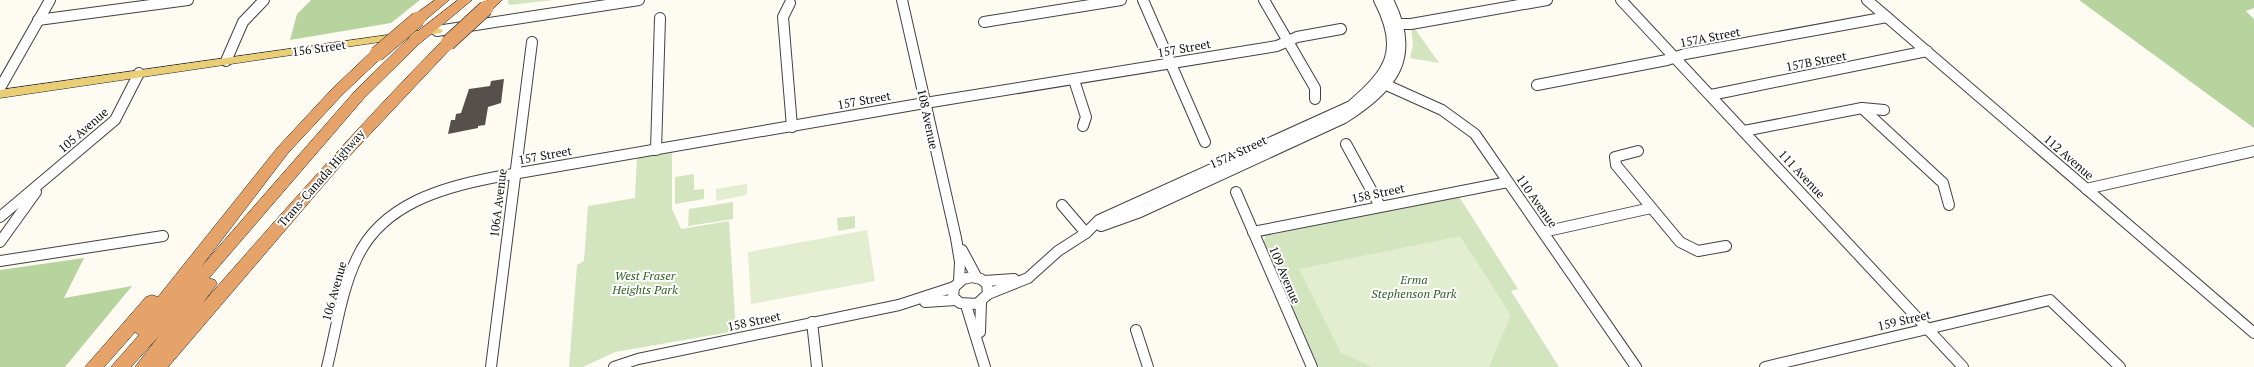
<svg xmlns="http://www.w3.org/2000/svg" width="2254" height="367" font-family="'PT Serif',serif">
	<rect width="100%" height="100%" fill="#fefbf2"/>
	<g fill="#d2e5bf">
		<polygon points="509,0 553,0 510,5 507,2"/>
		<polygon points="1411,26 1413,26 1439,63 1410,58 1413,45"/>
		<polygon points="672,148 672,209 681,229 729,221 736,331 615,352 583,367 569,367 577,265 584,261 588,206 635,198 637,155"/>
		<polygon points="694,174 694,190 704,189 704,199 675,204 675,177"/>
		<polygon points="1458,195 1518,289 1511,291 1559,367 1319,367 1264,242 1265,236"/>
		<polygon points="733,202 733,219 688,226 689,209"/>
		<polygon points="855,216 855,228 838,231 837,218"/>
	</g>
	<g fill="#b7d49f">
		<polygon points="311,0 420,0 391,23 290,40 297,14"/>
		<polygon points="2079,0 2254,0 2254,8 2246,11 2254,19 2254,128"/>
		<polygon points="84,258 64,298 132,286 65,367 0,367 0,270"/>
	</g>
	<g fill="#e3edcf">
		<polygon points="747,184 747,195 716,201 716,189"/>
		<polygon points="867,230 875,281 751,304 748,252"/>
		<polygon points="1460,236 1511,315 1489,367 1372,367 1341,353 1299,269"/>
	</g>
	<polygon fill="#56504c" points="504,79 501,103 488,107 485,125 478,126 478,128 448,134 451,120 455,120 456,114 461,113 469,89 490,86 491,81"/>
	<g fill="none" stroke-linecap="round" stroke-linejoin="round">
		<g stroke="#424242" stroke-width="12">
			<g id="minor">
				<polyline points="902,0 956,238 960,262 959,282"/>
				<polyline points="1143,0 1205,142"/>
				<polyline points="1264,0 1315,88 1315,99"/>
				<polyline points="1621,0 1963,367"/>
				<polyline points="1867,0 2254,333"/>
				<polyline points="790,3 783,17 792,127"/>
				<polyline points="38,20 188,0"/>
				<polyline points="984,22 1121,0"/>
				<polyline points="1393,24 1411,24 1547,0"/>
				<polyline points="437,31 639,0"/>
				<polyline points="226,61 243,22 264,0"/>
				<polyline points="1074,80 1086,117 1083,126"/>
				<polyline points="1382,83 1442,110 1475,134 1636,367"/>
				<polyline points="1537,85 1667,60 1685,54 1887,17"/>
				<polyline points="0,88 50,0"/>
				<polyline points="1711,95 1927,51"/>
				<polyline points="1862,108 1943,183 1949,205"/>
				<polyline points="1744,131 1862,108 1884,110"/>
				<polyline points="1346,144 1380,206"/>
				<polyline points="656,150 660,18"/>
				<polyline points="1638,151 1615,157 1616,165 1680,242 1698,251 1726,246"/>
				<polyline points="2086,189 2254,151"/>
				<polyline points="1236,192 1312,367"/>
				<polyline points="1062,205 1086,233"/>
				<polyline points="0,217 115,120 139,73"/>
				<path d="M1101,226l39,-14 204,-94c49,-31 73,-61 44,-118"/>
				<polyline points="1253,232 1508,182"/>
				<polyline points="1543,232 1651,208"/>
				<polyline points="0,242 36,192"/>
				<polyline points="962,250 977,278"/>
				<polyline points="0,261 163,236"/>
				<polygon points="972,277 981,279 987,284 988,294 977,304 960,303 953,297 954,287 963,279"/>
				<polyline points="984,281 1014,279"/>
				<path d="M988,294l40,-16 30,-27 28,-18 13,-13 252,-114c40,-34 54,-56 28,-106"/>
				<polyline points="925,302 956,300"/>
				<polyline points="966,305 985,367"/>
				<polyline points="812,322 817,367"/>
				<polyline points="1136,330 1148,367"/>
				<polyline points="980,332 981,302"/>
				<path d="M327,367c9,-36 14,-76 30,-109 25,-54 86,-71 139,-81l417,-72 364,-59 20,-9 44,-8"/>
				<polyline points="491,367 532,42"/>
				<polyline points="614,367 638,359 899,305 954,287"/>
				<polyline points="1765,367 2050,300 2120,367"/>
			</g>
		</g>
		<g stroke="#202020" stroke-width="1">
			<polygon id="major" points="437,28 441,29 443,31 441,33 0,98 0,90"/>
		</g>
		<g stroke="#202020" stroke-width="1">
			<g id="highway">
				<polygon points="435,0 449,0 423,22 413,22 412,19 413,16"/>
				<path d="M458,0h14l-53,44 -54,53 -156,181 6,2 2,4 -15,20c79,-90 157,-179 241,-264h10l2,3 -2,3 -112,119 -173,202h-33l24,-31 -28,31h-20l28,-32 -4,-3 -31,35h-19l61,-70 6,-2 6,2 120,-150 54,-58 40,-38h10l2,3 -2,3 -40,38 -54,58 -87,114 154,-176 54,-53z"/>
				<polygon points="488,0 502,0 491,11 481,11 480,8"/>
			</g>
		</g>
		<use href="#minor" stroke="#fff" stroke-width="10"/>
		<use href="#major" fill="#eace76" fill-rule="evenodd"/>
		<use href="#highway" fill="#e5a269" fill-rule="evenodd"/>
		<g stroke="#202020" stroke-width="16" stroke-linecap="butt">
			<g id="highway-bridge">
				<polyline points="448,43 486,8"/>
				<polyline points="377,54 418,19"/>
			</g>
		</g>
		<use href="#highway-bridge" stroke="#e5a269" stroke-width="15"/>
	</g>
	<g text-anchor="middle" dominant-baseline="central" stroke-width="4" stroke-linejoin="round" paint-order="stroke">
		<g font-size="12" fill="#0f0f0f" stroke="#fff">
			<text transform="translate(1710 37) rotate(-11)">157A Street</text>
			<text transform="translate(319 48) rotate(-8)">156 Street</text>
			<text transform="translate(1184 48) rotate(-10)">157 Street</text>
			<text transform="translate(1816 61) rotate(-11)">157B Street</text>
			<text transform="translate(864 100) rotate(-10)">157 Street</text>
			<text transform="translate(928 119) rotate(78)">108 Avenue</text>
			<text transform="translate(83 130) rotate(-41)">105 Avenue</text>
			<text transform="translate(1238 152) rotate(-25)">157A Street</text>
			<text transform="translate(545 155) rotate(-10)">157 Street</text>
			<text transform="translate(2069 157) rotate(41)">112 Avenue</text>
			<text transform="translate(1802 174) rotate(47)">111 Avenue</text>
			<text transform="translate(321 178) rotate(-49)">Trans-Canada Highway</text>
			<text transform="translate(1378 193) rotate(-12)">158 Street</text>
			<text transform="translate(1537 201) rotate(55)">110 Avenue</text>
			<text transform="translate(498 203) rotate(-83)">106A Avenue</text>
			<text transform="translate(1285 275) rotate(67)">109 Avenue</text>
			<text transform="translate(334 291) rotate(-74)">106 Avenue</text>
			<text transform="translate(1904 320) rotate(-13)">159 Street</text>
			<text transform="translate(754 321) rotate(-12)">158 Street</text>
		</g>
		<g font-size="12" font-style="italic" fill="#326025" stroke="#fff">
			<text x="645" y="275">West Fraser<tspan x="645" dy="14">Heights Park</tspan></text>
			<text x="1414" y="279">Erma<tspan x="1414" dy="14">Stephenson Park</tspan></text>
		</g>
	</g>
</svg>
